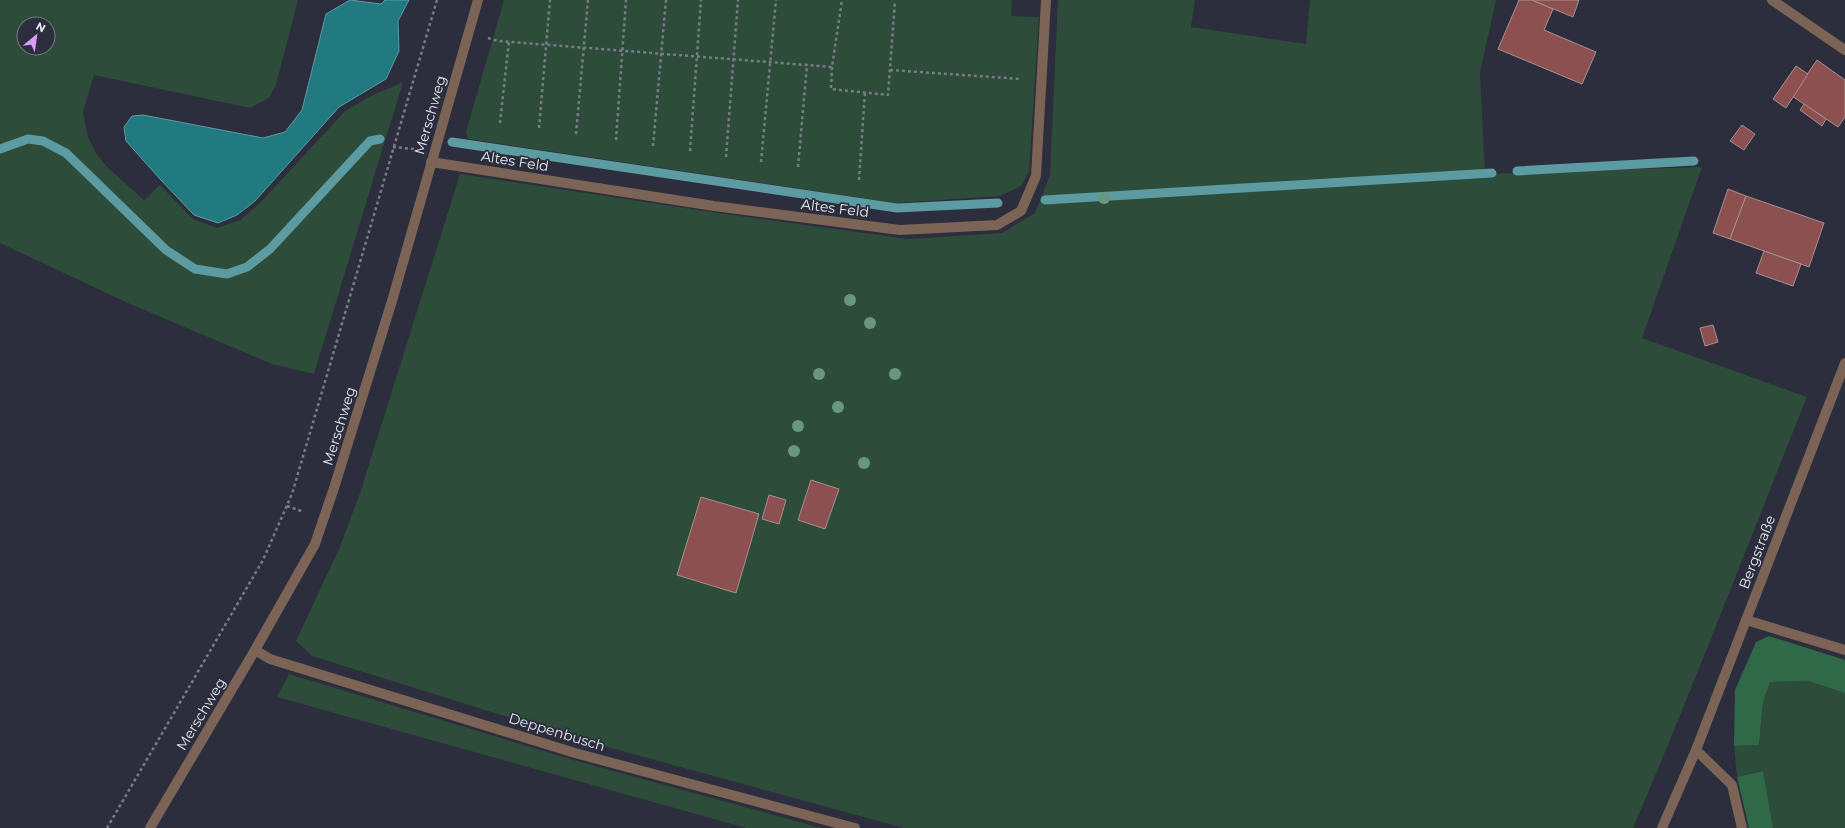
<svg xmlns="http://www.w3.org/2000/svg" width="1845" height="828" font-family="Montserrat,sans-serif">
	<rect width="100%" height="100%" fill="#2c2d3d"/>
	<g fill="#2d4c39" fill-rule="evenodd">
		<path d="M0,0h298l-22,85 -7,13 -19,10 -156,-33 -11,37 5,25 8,16 10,13 38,34 16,-15 33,34 24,9 23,-8 19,-16 86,-93 26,-15 32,-14 -89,292 -42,-10 -142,-60 -130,-61zM24,24h24v24h-24z"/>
		<polygon points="504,0 1012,0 1011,16 1039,17 1029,172 1021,186 1000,196 895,203 468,139 466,132"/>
		<path d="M1058,0h137l-4,27 115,17 4,-44h186l-16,73 5,101 217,-7 -60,171 165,59c-58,144 -113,289 -174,431h-729l-326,-89 -266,-83 -16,-15 43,-92 21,-56 100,-319 258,39 190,26 94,-6 33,-20 15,-38z"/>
		<polygon points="289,674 570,759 821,828 746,828 277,697"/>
		<polygon points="1808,681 1845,693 1845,828 1773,828 1763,771 1737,777 1734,746 1759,745 1763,702 1770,682"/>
	</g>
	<g fill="#306948">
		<polygon points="1769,636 1845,660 1845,693 1808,681 1770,682 1763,702 1759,745 1734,746 1735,690 1756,642"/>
		<polygon points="1763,771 1773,828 1749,828 1737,777"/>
	</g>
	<polygon fill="#217a80" stroke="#5c9ba2" points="350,0 381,4 385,0 409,0 398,21 399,51 386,79 339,107 255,201 237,215 218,223 194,215 160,179 126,141 124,127 132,116 143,115 263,138 285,132 302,110 326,14"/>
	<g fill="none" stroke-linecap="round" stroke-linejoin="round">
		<g stroke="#5c9ba2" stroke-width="9">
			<polyline points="452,142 897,208 998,203"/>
			<polyline points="0,149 28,139 43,141 66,153 166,250 195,269 227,274 247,267 270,249 370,141 380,139"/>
			<polyline points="1517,171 1694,161"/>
			<polyline points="1045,200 1492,173"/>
		</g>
	</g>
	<g fill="#8c5050" stroke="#a7908f">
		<polygon points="1519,0 1532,0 1553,9 1544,30 1596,52 1582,84 1498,49"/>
		<polygon points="1532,0 1579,0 1573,17"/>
		<polygon points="1817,60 1845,80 1845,117 1838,127 1792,96"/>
		<polygon points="1796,66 1808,74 1786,108 1773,99"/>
		<polygon points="1804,104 1826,119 1822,126 1800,110"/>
		<polygon points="1742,125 1755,134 1744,150 1730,141"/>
		<polygon points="1728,189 1746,196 1730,239 1713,233"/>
		<polygon points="1746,196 1824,223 1809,267 1730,239"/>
		<polygon points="1764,251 1801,264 1793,286 1756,273"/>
		<polygon points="1713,325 1718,342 1705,346 1700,328"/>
		<polygon points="811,480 839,489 825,529 798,520"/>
		<polygon points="769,495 786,500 779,524 762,519"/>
		<polygon points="701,497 759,514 736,593 677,575"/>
	</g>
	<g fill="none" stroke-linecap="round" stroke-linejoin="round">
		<g stroke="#7a7b89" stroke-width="2.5" stroke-dasharray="3 3" stroke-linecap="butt">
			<polyline points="488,38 498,41 832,67 842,0"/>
			<polyline points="832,67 831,89 888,95 895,1"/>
			<polyline points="890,70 1021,79"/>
			<polyline points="500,123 509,41"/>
			<polyline points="539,128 550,0"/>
			<polyline points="576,134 588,0"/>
			<polyline points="616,140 626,0"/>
			<polyline points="653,146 666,0"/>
			<polyline points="393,147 414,149"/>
			<polyline points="690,151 701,0"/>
			<polyline points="726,157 738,0"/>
			<polyline points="761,162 776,0"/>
			<polyline points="798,167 807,65"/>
			<polyline points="859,180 865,92"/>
			<polyline points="287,506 304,512"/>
			<polyline points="107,828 263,560 292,494 437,0"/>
		</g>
		<polyline stroke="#7b6356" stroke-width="10" points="1696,750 1732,785 1742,828"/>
		<g stroke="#7b6356" stroke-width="10">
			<polyline points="1772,0 1845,50"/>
			<polyline points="431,162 714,206 900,230 997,225 1021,211 1036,176 1046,0"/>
			<polyline points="1746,620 1845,650"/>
			<polyline points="255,650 270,659 575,753 855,828"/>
			<polyline points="1662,828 1696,750 1845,363"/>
		</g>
		<polyline stroke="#7b6356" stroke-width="10" points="150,828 255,650 315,544 334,488 392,301 478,0"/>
	</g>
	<g fill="#689781">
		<circle cx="1104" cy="198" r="6"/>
		<circle cx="850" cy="300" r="6"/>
		<circle cx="870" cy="323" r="6"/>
		<circle cx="819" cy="374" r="6"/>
		<circle cx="895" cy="374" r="6"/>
		<circle cx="838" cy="407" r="6"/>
		<circle cx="798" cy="426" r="6"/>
		<circle cx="794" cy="451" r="6"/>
		<circle cx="864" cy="463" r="6"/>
	</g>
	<g text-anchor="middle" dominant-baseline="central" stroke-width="3.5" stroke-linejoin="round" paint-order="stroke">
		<g font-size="14" fill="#e7e9f3" stroke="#2c2d3d">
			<text transform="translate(430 115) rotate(-74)">Merschweg</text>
			<text transform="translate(515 161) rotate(9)">Altes Feld</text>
			<text transform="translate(835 208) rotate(7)">Altes Feld</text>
			<text transform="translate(339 426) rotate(-73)">Merschweg</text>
			<text transform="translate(1757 552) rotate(-69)">Bergstraße</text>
			<text transform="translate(201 714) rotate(-59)">Merschweg</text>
			<text transform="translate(557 732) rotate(17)">Deppenbusch</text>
		</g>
	</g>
	<g transform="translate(36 36) rotate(29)"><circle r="19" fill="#2c2d3d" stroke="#777886"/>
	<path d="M0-3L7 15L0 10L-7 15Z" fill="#d79bf9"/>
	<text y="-6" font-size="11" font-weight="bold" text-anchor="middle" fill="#e7e9f3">N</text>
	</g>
</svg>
